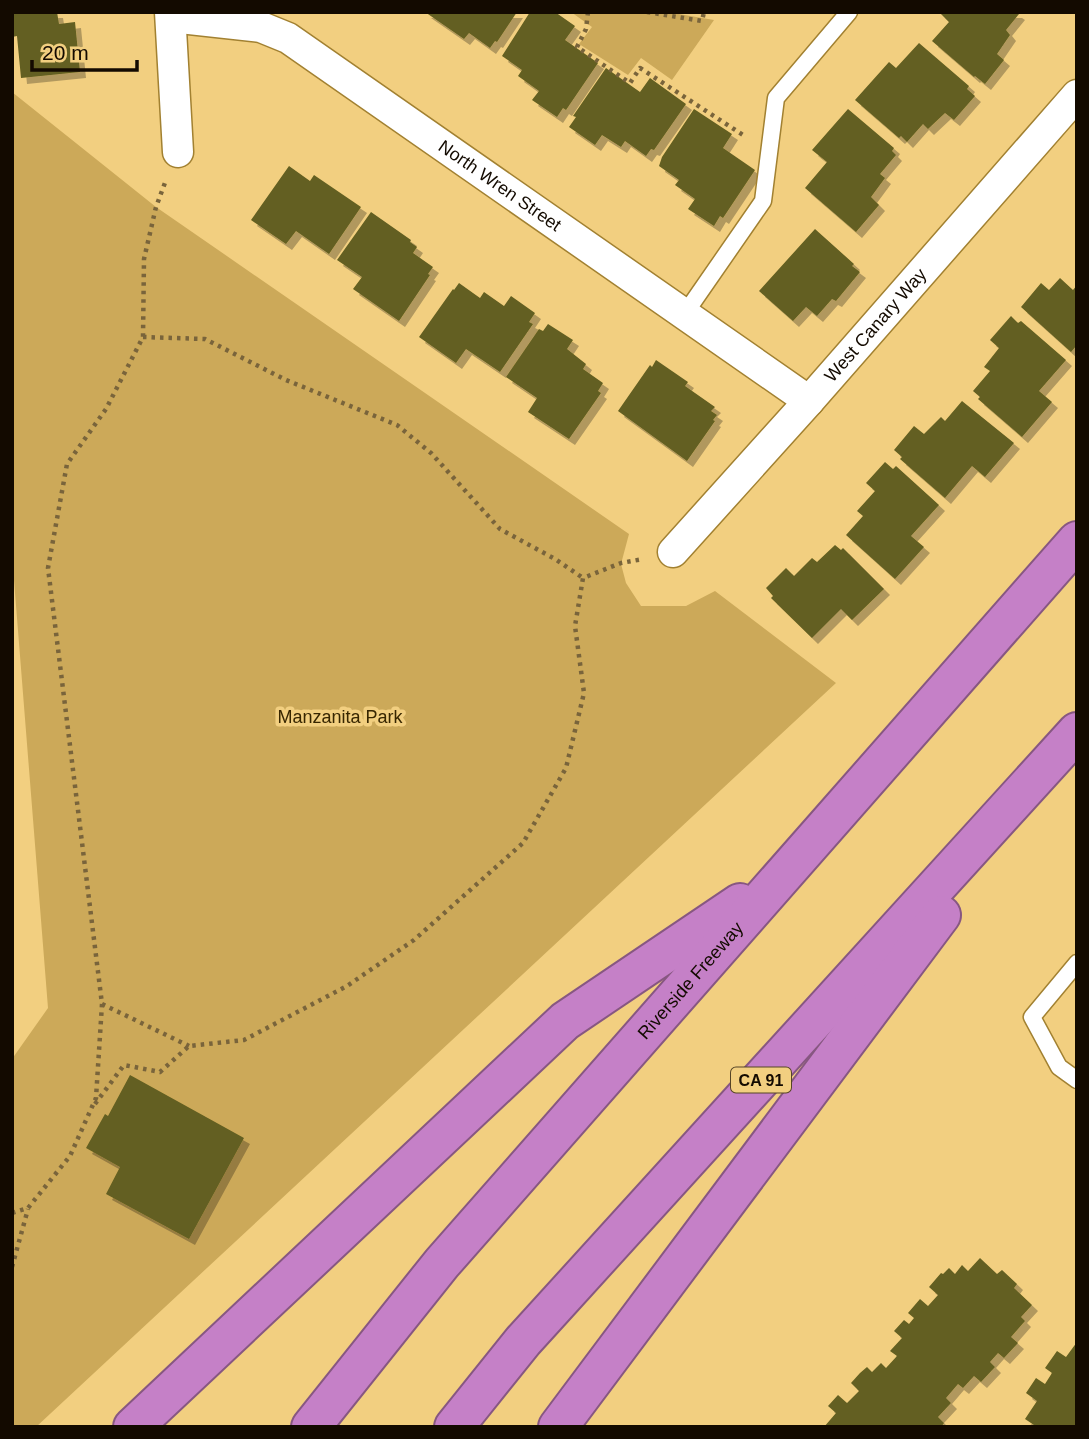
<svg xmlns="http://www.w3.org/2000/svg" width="1089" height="1439" font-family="Arial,sans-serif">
	<defs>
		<filter id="shadow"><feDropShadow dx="6" dy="6" stdDeviation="0" flood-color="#0004"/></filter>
	</defs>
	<rect width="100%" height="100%" fill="#f2cf80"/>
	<g fill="#cca959">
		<polygon points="571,12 667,12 714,20 672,80 641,58 628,75 579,44 592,27"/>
		<polygon points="12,92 156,207 629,534 621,564 626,583 641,606 686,606 715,591 836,683 36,1427 12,1427 12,1059 48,1008 12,555"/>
	</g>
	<g fill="#635f20" filter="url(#shadow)">
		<polygon points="12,12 57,12 59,24 75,22 80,72 21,78 17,36 12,37"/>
		<polygon points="425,12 517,12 497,42 495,41 490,48 469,33 464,39"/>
		<polygon points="530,12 555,12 575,26 565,40 598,63 566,110 563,108 557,117 532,100 539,91 518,76 522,70 502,56"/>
		<polygon points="939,12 1016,12 1019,14 1006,30 1010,35 997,54 1004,60 985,84 975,76 974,77 932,41 949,22"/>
		<polygon points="919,43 969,86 967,89 975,96 954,120 945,113 928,129 923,124 907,142 901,136 899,138 855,100 889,62 896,68"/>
		<polygon points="606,68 640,92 650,78 686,104 654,150 651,149 646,156 625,141 621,147 602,135 595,145 569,127 576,117 573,116"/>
		<polygon points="694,109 732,134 723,148 755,170 723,218 720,216 714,226 688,209 695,199 675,185 679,180 659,166 662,157"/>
		<polygon points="848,109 894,148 892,151 896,155 880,174 885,178 871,197 879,205 856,232 805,188 827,162 812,150"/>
		<polygon points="289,166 310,181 314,175 361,207 329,254 296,231 286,244 251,220"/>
		<polygon points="371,212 411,240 410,242 417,247 413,253 433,267 428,274 430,275 399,321 353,289 362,277 337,260"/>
		<polygon points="815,229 854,264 852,266 860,272 836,301 832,299 817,316 806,307 793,321 759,291"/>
		<polygon points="1060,278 1073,290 1077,285 1077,345 1071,352 1021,307 1041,283 1049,290"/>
		<polygon points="459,283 480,298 484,292 504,306 511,296 535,313 529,322 533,324 500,372 466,349 456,363 419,337 453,289 454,290"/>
		<polygon points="1011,316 1018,323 1021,321 1066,360 1039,391 1052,402 1022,437 978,399 980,397 973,391 990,371 984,367 999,348 990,340"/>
		<polygon points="548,324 573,340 567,349 586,364 583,369 603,383 598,391 601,393 569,439 528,412 537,398 506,377 539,329 543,331"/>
		<polygon points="656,360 688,382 685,386 715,407 711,411 717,415 713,420 715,421 687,461 618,411 650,365 652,367"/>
		<polygon points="962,401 1014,443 985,477 972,466 945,498 900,459 902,457 894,450 914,426 924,434 941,417 945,421"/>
		<polygon points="885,462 893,469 896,466 939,505 911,536 924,547 895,579 846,535 863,516 857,511 875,491 866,483"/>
		<polygon points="835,545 841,550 843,548 884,589 852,620 841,609 812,638 771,598 773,596 766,588 786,568 794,576 812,558 817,562"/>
		<polygon points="130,1075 244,1138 189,1239 106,1194 120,1167 86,1148 105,1114 108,1116"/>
		<polygon points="980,1258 997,1274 1002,1270 1017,1284 1014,1288 1032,1305 1021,1317 1025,1321 1011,1337 1018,1343 1004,1358 998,1353 990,1362 995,1367 981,1382 974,1376 963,1388 958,1384 946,1398 951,1403 938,1417 944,1423 941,1427 824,1427 836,1413 828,1406 838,1395 847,1403 859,1391 851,1383 860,1373 867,1367 872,1372 881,1363 886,1368 897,1356 890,1351 902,1338 894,1331 904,1320 909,1324 914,1318 908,1313 920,1299 928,1306 938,1295 929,1287 941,1273 943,1274 949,1268 955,1274 962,1265 968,1271"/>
		<polygon points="1077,1342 1077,1427 1037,1427 1025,1419 1037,1401 1026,1393 1036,1378 1045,1384 1052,1373 1045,1368 1057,1351 1066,1357"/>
	</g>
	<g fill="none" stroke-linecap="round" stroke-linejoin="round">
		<g stroke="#a28131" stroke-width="19">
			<g id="lane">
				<polyline points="684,315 763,201 776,98 849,12"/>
				<polyline points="1077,963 1032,1017 1059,1067 1077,1080"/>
			</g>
		</g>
		<g stroke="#a28131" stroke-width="33">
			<g id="street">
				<polyline points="170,12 178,152"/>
				<path id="s1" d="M171,17l90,10 27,11 521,363"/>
				<path id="s2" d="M673,552l136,-151 268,-306"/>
			</g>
		</g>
		<g stroke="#875781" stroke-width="42">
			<g id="highway">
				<polyline points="133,1427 565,1021 740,903"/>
				<path id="s3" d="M311,1427l131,-164 635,-722"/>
				<polyline points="454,1427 523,1341 1077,732"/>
				<polyline points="558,1427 941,915"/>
			</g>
		</g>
		<g stroke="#79643b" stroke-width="4.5" stroke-dasharray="3.5 5" stroke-linecap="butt">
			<polyline points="588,12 586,29 577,47 630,83 640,68 743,135"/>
			<polyline points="647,12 702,21 704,12"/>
			<polyline points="143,337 205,339 286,380 397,425 431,453 500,529 555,559 583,578"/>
			<polyline points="102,1004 189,1046"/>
			<polyline points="95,1104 124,1065 160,1072 189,1046 244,1040 347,986 414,940 523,843 566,768 584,693 575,626 583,578 621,563 643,559"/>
			<polyline points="12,1213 28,1208 70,1156 96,1098 102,1004 48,568 67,464 106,409 143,337 144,259 156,207 166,180"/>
			<polyline points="12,1267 28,1209"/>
		</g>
		<use href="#lane" stroke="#fff" stroke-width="16"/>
		<use href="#street" stroke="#fff" stroke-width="30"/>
		<use href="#highway" stroke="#c580c7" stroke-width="38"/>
	</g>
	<g text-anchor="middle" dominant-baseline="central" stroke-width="7" stroke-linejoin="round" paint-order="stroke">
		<rect fill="#f2cf80" stroke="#564526" stroke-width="2" x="731" y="1067.5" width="60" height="25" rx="5"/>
		<g font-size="16" font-weight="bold" fill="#130a00">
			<text x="761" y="1080">CA 91</text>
		</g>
		<g font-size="18" fill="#130a00" stroke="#f2cf80">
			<text stroke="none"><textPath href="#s1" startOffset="378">North Wren Street</textPath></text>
			<text stroke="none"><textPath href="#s2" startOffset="304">West Canary Way</textPath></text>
			<text stroke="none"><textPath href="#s3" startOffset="586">Riverside Freeway</textPath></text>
		</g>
		<g font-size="18" fill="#372600" stroke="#f2cf80">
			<text x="340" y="717">Manzanita Park</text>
		</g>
	</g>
	<rect width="1089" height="1439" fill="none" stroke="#130a00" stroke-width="28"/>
	<path d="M32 60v10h105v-10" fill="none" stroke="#130a00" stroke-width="3.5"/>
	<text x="42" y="60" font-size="21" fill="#130a00" stroke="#f2cf80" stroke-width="5" paint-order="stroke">20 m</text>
</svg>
